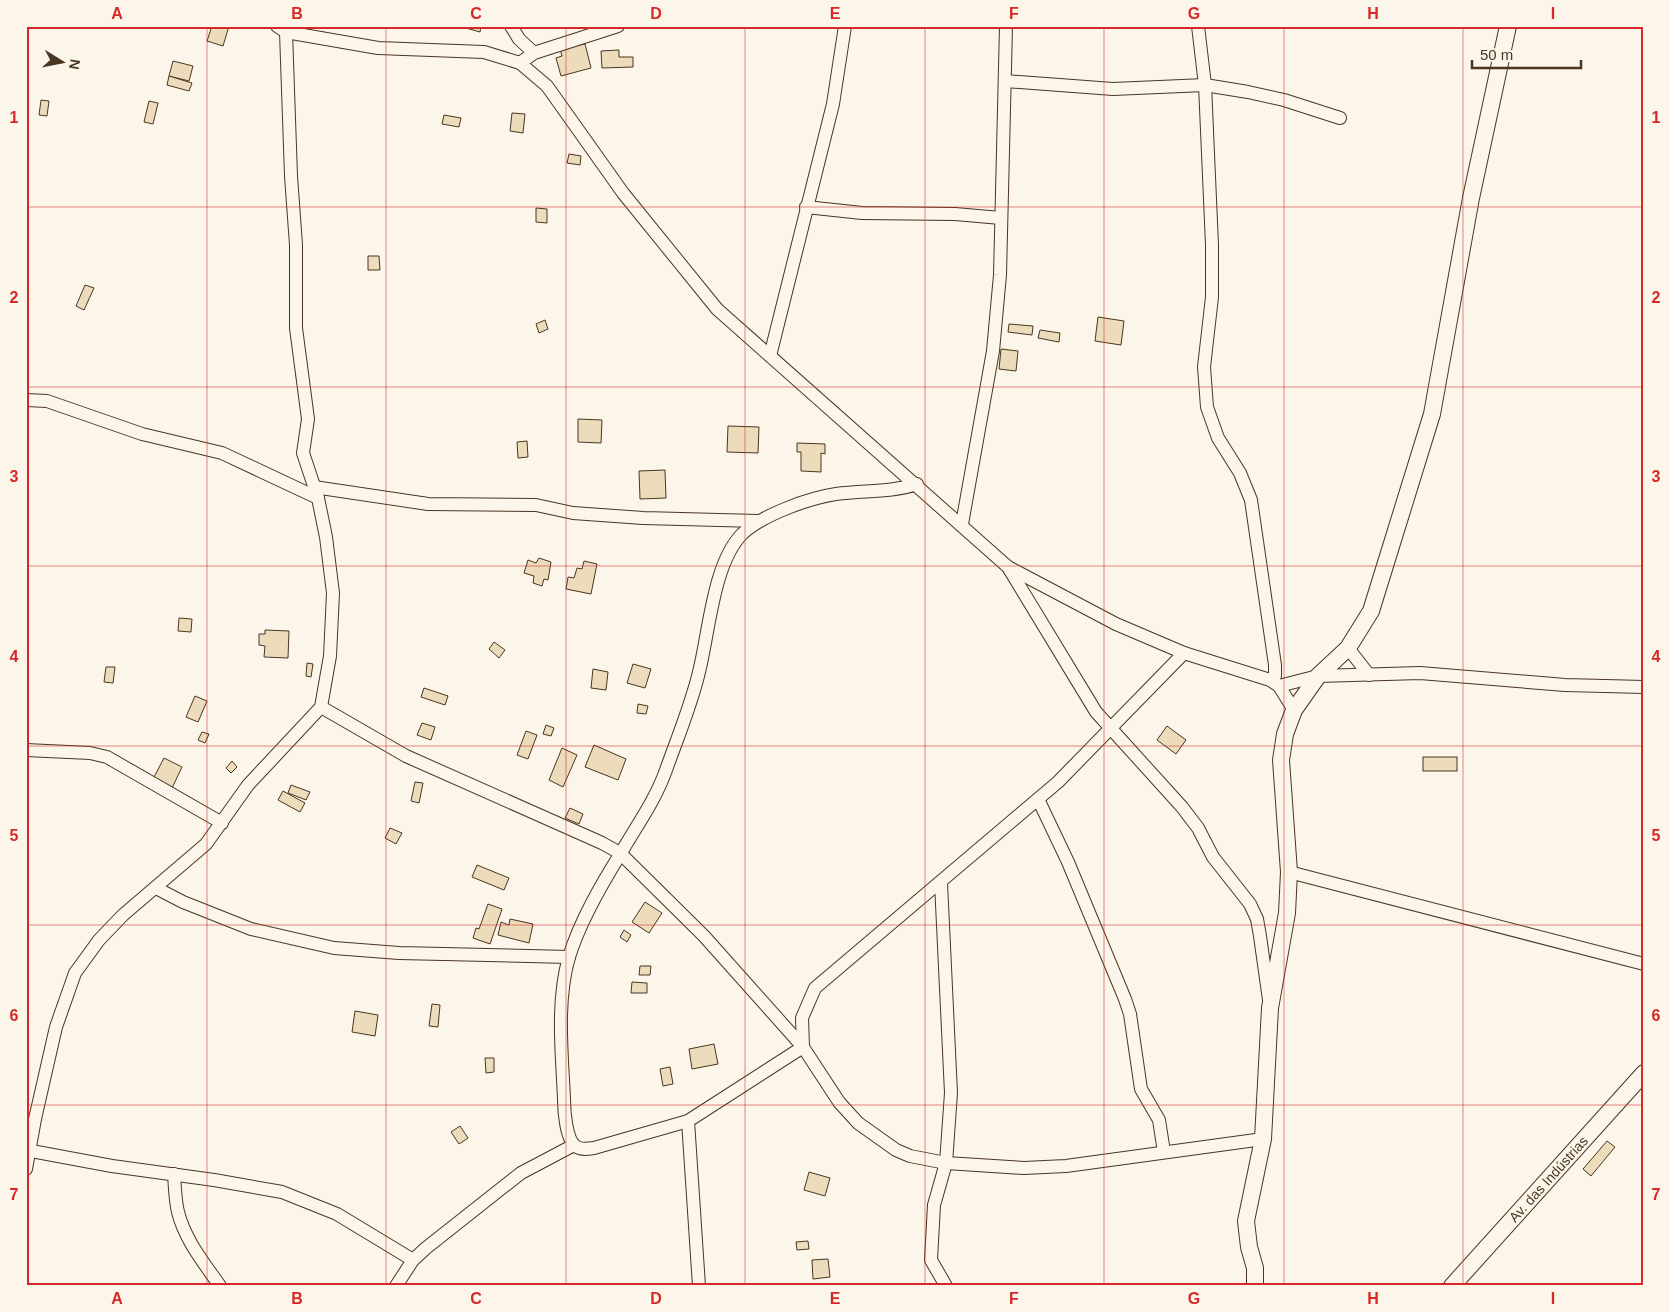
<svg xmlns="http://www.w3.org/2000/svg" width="1670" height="1312" font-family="Helvetica,sans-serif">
	<rect width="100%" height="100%" fill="#fbf6e9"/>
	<g fill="#ecdcbc" stroke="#4a3520">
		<polygon points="212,26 229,26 223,46 207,41"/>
		<polygon points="459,26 481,26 480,32"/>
		<polygon points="585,44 591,68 561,76 556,58 562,56 560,49"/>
		<polygon points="619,50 619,57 633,57 633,67 602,68 601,51"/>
		<polygon points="173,61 193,66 189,81 169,76"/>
		<polygon points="169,76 192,83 189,91 167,85"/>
		<polygon points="41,100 49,101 47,116 39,115"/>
		<polygon points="149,101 158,103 153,124 144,122"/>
		<polygon points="512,113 525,114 523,133 510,131"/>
		<polygon points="444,115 461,118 459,127 442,124"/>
		<polygon points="569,154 581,156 580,165 567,163"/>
		<polygon points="536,208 547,209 547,223 536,222"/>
		<polygon points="368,256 379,256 380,270 368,270"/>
		<polygon points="85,285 94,288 84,310 76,306"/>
		<polygon points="1098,317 1124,321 1121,345 1095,341"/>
		<polygon points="545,320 548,329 539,333 536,324"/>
		<polygon points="1009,324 1033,326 1032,335 1008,332"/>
		<polygon points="1040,330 1060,333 1059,342 1038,338"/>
		<polygon points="1001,349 1018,351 1016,371 999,369"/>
		<polygon points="578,419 602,420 601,443 578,442"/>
		<polygon points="728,426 759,427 758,453 727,452"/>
		<polygon points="527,441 528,457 518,458 517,442"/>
		<polygon points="797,443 825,444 825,454 821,453 821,472 801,471 801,452 797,452"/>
		<polygon points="665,470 666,498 640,499 639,471"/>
		<polygon points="539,558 551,562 548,580 544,579 542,586 533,583 534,576 524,573 528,560 536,563"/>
		<polygon points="584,561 597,564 591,594 566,589 568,577 574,578 577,568 582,569"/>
		<polygon points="179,618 192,619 191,632 178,631"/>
		<polygon points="265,630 289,631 288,658 264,657 265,646 259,645 259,634 265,634"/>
		<polygon points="494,642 505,650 499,658 489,649"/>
		<polygon points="307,663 313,664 311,677 306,676"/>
		<polygon points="633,664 651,669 645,688 627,683"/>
		<polygon points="106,667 115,667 113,683 104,682"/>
		<polygon points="593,669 608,672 606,690 591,688"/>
		<polygon points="424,688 448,696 445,705 421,697"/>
		<polygon points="195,696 207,701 198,722 186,717"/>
		<polygon points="638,704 648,706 646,714 637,713"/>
		<polygon points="422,723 435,727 431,740 417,735"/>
		<polygon points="546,725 554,728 551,736 543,734"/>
		<polygon points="1167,726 1186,740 1176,754 1157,740"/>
		<polygon points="526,731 537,735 528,759 517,755"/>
		<polygon points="202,732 209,734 205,743 198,740"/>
		<polygon points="594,745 626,759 618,780 585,767"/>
		<polygon points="562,748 577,755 563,787 549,780"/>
		<rect x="1423" y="757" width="34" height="14"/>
		<polygon points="164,758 182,767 172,788 153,779"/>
		<polygon points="232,761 237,767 231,773 226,768"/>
		<polygon points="415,782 423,783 419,803 411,801"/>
		<polygon points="291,785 310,792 306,800 288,793"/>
		<polygon points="283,791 305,803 300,812 278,800"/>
		<polygon points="570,808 583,814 579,824 565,818"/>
		<polygon points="390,828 402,833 396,844 385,838"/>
		<polygon points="477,865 509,878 504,890 472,877"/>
		<polygon points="645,902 662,913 649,933 632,922"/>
		<polygon points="488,904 502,909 490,944 473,938 476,928 479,929"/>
		<polygon points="510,919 533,924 529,943 498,935 501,922 509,925"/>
		<polygon points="624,930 631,935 627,942 620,937"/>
		<polygon points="640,966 651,966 650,975 639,975"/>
		<polygon points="632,982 647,983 647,993 631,993"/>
		<polygon points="432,1004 440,1005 438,1027 429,1026"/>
		<polygon points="355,1011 378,1015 375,1036 352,1032"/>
		<polygon points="714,1044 718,1064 692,1069 689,1049"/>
		<polygon points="485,1058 494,1058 494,1072 486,1073"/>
		<polygon points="670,1067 673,1084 663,1086 660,1069"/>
		<polygon points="460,1126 468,1138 459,1144 451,1132"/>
		<polygon points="1607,1141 1615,1147 1591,1176 1583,1169"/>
		<polygon points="809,1172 830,1178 825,1196 804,1190"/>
		<polygon points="808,1241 809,1249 797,1250 796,1242"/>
		<polygon points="828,1259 830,1277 813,1279 812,1260"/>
	</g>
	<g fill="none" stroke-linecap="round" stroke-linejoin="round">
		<g stroke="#4a3520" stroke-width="14">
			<g id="minor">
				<polyline points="277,26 286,32 378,48 484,52 520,63 547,86 623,193 717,309 1008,567 1116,624 1184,653 1270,680 1279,686 1294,710"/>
				<polyline points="511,26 519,39 534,53"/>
				<polyline points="1198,26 1205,85 1212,245 1212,297 1204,367 1207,407 1218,438 1240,473 1251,500 1275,665 1275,676 1270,680"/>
				<polyline points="520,63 534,53 618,26"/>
				<polyline points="1005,81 1113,89 1205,85 1248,92 1284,100 1340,118"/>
				<polyline points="806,207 862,213 955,214 1001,218"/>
				<polyline points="770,356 833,104 845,26"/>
				<polyline points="26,400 47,401 142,434 222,453 318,498"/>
				<path d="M917,484c-27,9 -53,6 -81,10 -27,4 -74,21 -94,40 -30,31 -33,102 -44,142 -8,32 -21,63 -32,94 -11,31 -29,55 -45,83 -20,32 -41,68 -52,104 -13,45 -7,96 -5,142 0,11 2,43 13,48 5,3 11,2 17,1l94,-27 115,-74 -1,-29 13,-30 243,-206 126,-129"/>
				<polyline points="314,487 428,504 536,505 573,513 643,518 758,521"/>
				<polyline points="962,524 993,351 1000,275 1006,26"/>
				<polyline points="1008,567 1096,712 1182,807 1198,828 1213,857 1250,904 1257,919 1260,936 1269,1000"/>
				<polyline points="1348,648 1369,675"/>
				<polyline points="1279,686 1318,676 1420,673 1565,685 1644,687"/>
				<polyline points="321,707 406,756 602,843 620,853 704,936 803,1047 839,1102 858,1123 896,1150 910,1156 946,1163 1024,1168 1066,1166 1263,1139"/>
				<polyline points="26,750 90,753 107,757 222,823"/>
				<polyline points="1038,799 1068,862 1125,999 1130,1014 1141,1089 1159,1120 1164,1152"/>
				<polyline points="1289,872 1644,964"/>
				<polyline points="941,883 951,1093 946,1163 934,1205 931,1260 946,1286"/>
				<polyline points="156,888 183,902 251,929 334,948 399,953 569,957"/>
				<polyline points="688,1121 699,1286"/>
				<polyline points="26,1150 112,1166 214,1180 282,1192 337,1214 413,1260"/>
				<polyline points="26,1169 35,1119 56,1027 75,973 99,940 123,915 206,844 248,785 321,707 330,656 333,593 326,537 318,498 303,453 308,419 296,328 296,245 291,176 286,32"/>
				<path d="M174,1174c1,13 1,26 4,38 7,28 26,51 42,74"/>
				<polyline points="396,1286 413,1260 426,1248 521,1173 574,1145"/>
			</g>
		</g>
		<g stroke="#4a3520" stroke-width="18">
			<g id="tertiary">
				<polyline points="1255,1286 1255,1268 1249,1247 1246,1221 1263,1139 1270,1008 1287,913 1289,872 1281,760 1285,734 1294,710 1318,676 1348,648 1371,611 1393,540 1432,414 1471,198 1508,26"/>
				<path id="s1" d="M1452,1286l192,-213"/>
			</g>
		</g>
		<use href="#minor" stroke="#fbf6e9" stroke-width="12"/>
		<use href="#tertiary" stroke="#fbf6e9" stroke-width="16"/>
	</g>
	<path fill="none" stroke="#d62828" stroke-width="1" stroke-opacity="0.55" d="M207,26v1260M386,26v1260M566,26v1260M745,26v1260M925,26v1260M1104,26v1260M1284,26v1260M1463,26v1260M26,207h1618M26,387h1618M26,566h1618M26,746h1618M26,925h1618M26,1105h1618"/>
	<g text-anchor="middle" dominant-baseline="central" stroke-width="4" stroke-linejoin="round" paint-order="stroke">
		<g font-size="14" fill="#4a3520" stroke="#fbf6e9">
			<text stroke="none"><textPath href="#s1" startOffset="144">Av. das Indústrias</textPath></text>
		</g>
	</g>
	<rect width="1670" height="1312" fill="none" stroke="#fbf6e9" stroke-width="55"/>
	<g transform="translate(62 62) rotate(100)" stroke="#fbf6e9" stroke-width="4" paint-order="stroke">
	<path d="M0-4L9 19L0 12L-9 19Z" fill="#4a3520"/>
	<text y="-8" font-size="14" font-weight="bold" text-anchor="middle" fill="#4a3520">N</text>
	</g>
	<path d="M1472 60v8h109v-8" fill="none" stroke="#4a3520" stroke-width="2.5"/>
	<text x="1480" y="60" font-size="15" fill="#4a3520" stroke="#fbf6e9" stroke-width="4" paint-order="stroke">50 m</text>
	<rect x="28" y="28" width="1614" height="1256" fill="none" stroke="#d62828" stroke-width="2"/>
	<g font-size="16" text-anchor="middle" font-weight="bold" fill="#d62828">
		<text x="117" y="19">A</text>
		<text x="297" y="19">B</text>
		<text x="476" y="19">C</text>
		<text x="656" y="19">D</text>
		<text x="835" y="19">E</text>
		<text x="1014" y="19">F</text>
		<text x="1194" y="19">G</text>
		<text x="1373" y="19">H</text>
		<text x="1553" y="19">I</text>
		<text x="14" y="123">1</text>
		<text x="1656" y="123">1</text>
		<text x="14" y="303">2</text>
		<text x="1656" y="303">2</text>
		<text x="14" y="482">3</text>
		<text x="1656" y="482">3</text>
		<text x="14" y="662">4</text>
		<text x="1656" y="662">4</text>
		<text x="14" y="841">5</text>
		<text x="1656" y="841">5</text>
		<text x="14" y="1021">6</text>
		<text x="1656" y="1021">6</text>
		<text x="14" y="1200">7</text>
		<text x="1656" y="1200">7</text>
		<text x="117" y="1304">A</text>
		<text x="297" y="1304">B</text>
		<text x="476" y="1304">C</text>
		<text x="656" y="1304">D</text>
		<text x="835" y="1304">E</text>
		<text x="1014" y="1304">F</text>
		<text x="1194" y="1304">G</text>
		<text x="1373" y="1304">H</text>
		<text x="1553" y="1304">I</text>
	</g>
</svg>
